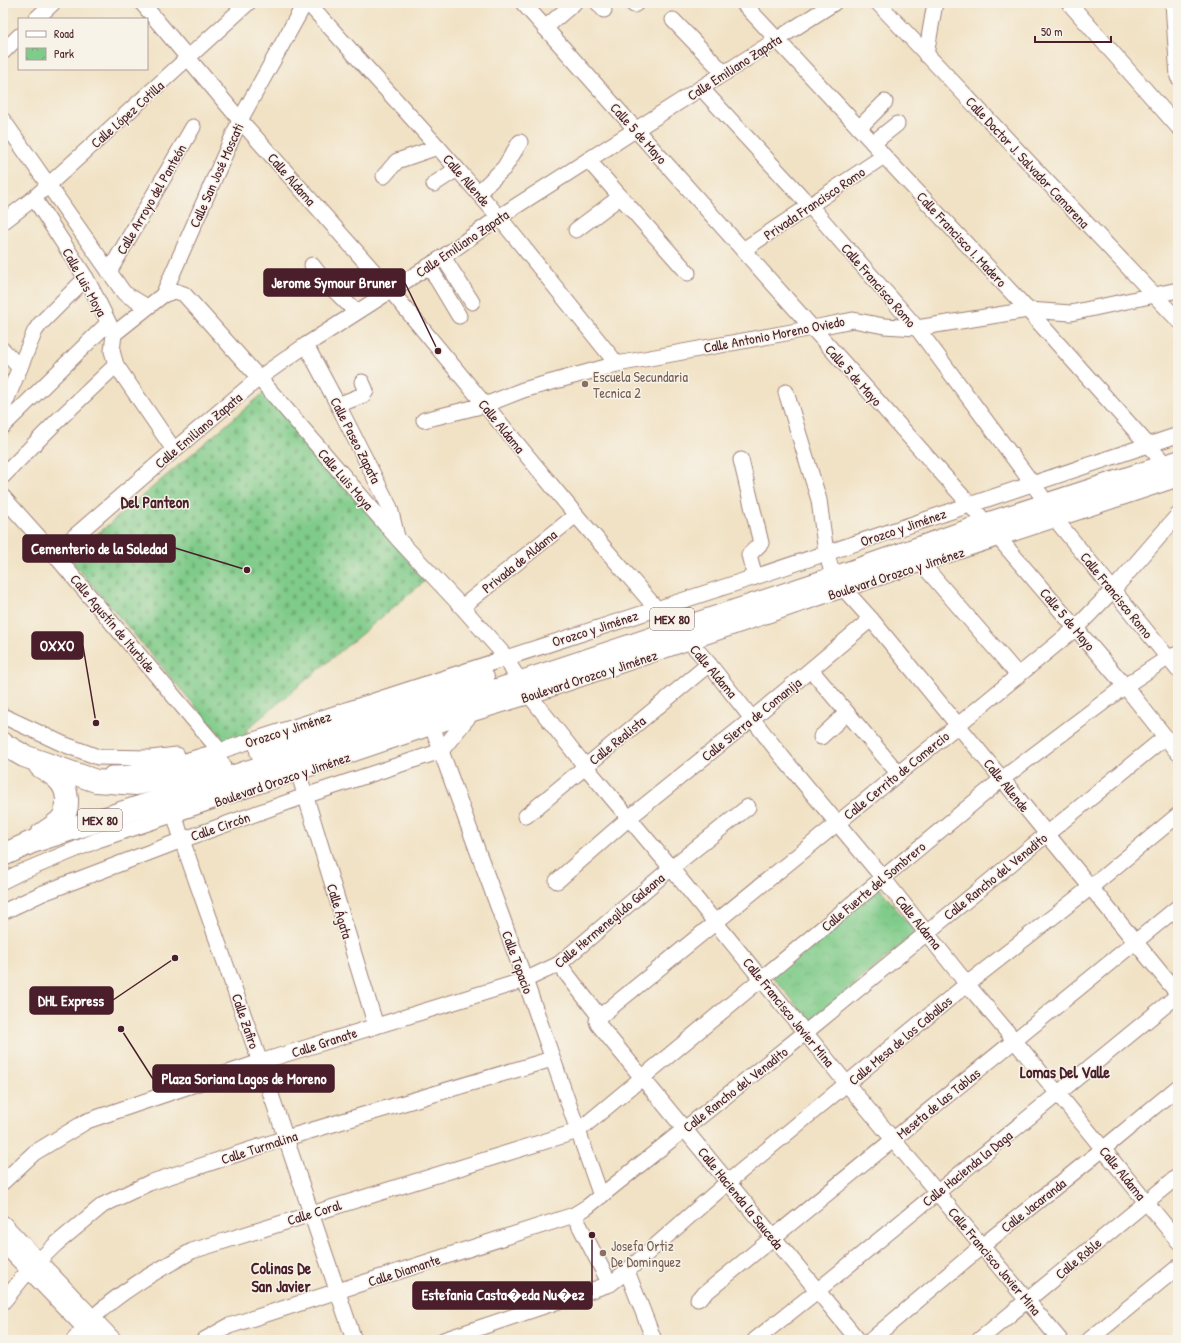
<svg xmlns="http://www.w3.org/2000/svg" width="1181" height="1343" font-family="'Patrick Hand',sans-serif">
	<defs>
		<pattern id="cemetery-stones" width="16" height="16" patternUnits="userSpaceOnUse"><rect width="16" height="16" fill="#7fcb89"/><path d="M2 7V4a2 2 0 0 1 4 0v3zM10 15v-3a2 2 0 0 1 4 0v3z" fill="#6fae76"/></pattern>
		<pattern id="park-crowns" width="20" height="18" patternUnits="userSpaceOnUse"><rect width="20" height="18" fill="#7fcb89"/><path d="M2 6a3 3 0 1 1 6 0M12 15a3 3 0 1 1 6 0" fill="none" stroke="#6fae76"/></pattern>
	</defs>
	<rect width="100%" height="100%" fill="#f7f3e8"/>
	<filter id="ink" filterUnits="userSpaceOnUse"><feTurbulence type="fractalNoise" baseFrequency=".025" numOctaves="2"/><feDisplacementMap in="SourceGraphic" scale="8" xChannelSelector="R" yChannelSelector="G"/><feConvolveMatrix kernelMatrix="1 2 1 2 8 2 1 2 1" color-interpolation-filters="sRGB"/></filter>
	<filter id="wash" filterUnits="userSpaceOnUse"><feTurbulence type="fractalNoise" baseFrequency=".012" numOctaves="4" result="noise"/><feDisplacementMap in="SourceGraphic" scale="16" xChannelSelector="R" yChannelSelector="G"/><feGaussianBlur stdDeviation="0.9" result="paint"/><feColorMatrix in="noise" values="0 0 0 0 0 0 0 0 0 0 0 0 0 0 0 0 0 1.4 0 .05"/><feComposite in="paint" operator="in"/></filter>
	<g filter="url(#wash)">
		<rect width="100%" height="100%" fill="#f1e2c5"/>
		<polygon fill="url(#cemetery-stones)" stroke="#64755a" points="265,392 425,581 247,729 247,736 225,741 69,558"/>
		<polygon fill="url(#park-crowns)" stroke="#64755a" points="877,885 916,933 810,1022 771,974"/>
	</g>
	<g filter="url(#ink)">
		<g fill="none" stroke-linecap="round" stroke-linejoin="round">
			<g stroke="#9e8078" stroke-width="17">
				<g id="minor">
					<polyline points="142,3 240,120 391,291 576,515 656,608 676,630 690,642 709,664 783,758 883,878 967,984 1015,1041 1178,1241"/>
					<polyline points="308,3 438,147 499,217 617,364"/>
					<polyline points="523,3 979,515 1125,686 1178,753"/>
					<polyline points="598,3 604,10"/>
					<polyline points="632,3 634,5 637,3"/>
					<polyline points="743,3 873,143 884,156 1028,310 1172,472"/>
					<polyline points="878,3 1178,320"/>
					<polyline points="1069,3 1178,127"/>
					<polyline points="1173,3 1178,77"/>
					<polyline points="36,19 53,3"/>
					<polyline points="673,20 724,73"/>
					<polyline points="545,28 574,3"/>
					<polyline points="3,52 19,36"/>
					<polyline points="926,55 935,3"/>
					<polyline points="701,88 810,206 917,328 1041,495"/>
					<polyline points="3,120 124,293 147,307"/>
					<polyline points="859,128 885,102"/>
					<polyline points="873,143 897,124"/>
					<polyline points="588,160 688,273"/>
					<polyline points="384,176 397,161 438,147"/>
					<polyline points="434,184 457,169"/>
					<polyline points="478,193 504,168 520,142"/>
					<polyline points="34,198 86,278 96,297 114,334 112,351 116,365 174,450"/>
					<polyline points="3,222 34,198 248,3"/>
					<polyline points="576,230 620,197"/>
					<polyline points="743,250 884,156"/>
					<polyline points="443,257 472,302"/>
					<polyline points="312,265 323,279 356,312"/>
					<polyline points="429,266 459,316"/>
					<polyline points="109,272 193,127"/>
					<polyline points="163,295 175,291 184,294 259,378 398,539 462,607 506,657 512,669 530,696 585,766 671,868 847,1084 1060,1340"/>
					<polyline points="114,334 163,295 240,120 305,3"/>
					<polyline points="306,345 338,405 390,508 397,537"/>
					<polyline points="3,350 20,368"/>
					<polyline points="786,392 819,500 826,553 834,578 871,619 1178,994"/>
					<polyline points="338,405 363,395 366,391 362,382"/>
					<polyline points="3,408 35,331 40,324 86,278"/>
					<polyline points="424,420 485,405 523,390 617,364 813,328 853,320 884,326 917,328 1028,310 1071,313 1178,290"/>
					<polyline points="3,426 108,323"/>
					<polyline points="741,460 761,543 749,555 755,577"/>
					<polyline points="3,476 57,421 116,365"/>
					<polyline points="3,497 54,554 220,751"/>
					<polyline points="1056,520 1178,670"/>
					<polyline points="54,554 174,450 259,378 306,345 443,257 499,217 834,3"/>
					<polyline points="922,564 1018,675"/>
					<polyline points="462,607 576,515"/>
					<polyline points="811,670 898,773"/>
					<polyline points="3,716 63,744 98,757 151,758 177,755"/>
					<polyline points="433,728 441,751 525,980 601,1196"/>
					<polyline points="821,737 847,713"/>
					<polyline points="296,765 376,1026"/>
					<path d="M111,774c37,0 74,-14 109,-23l535,-174 423,-142"/>
					<polyline points="172,807 182,840 260,1062 354,1340"/>
					<polyline points="526,816 709,664"/>
					<polyline points="3,881 19,873 98,840 471,714 530,696 845,589 1178,479"/>
					<polyline points="557,881 629,818 753,718 871,619"/>
					<polyline points="3,912 43,893 182,840 305,796 441,751 470,715"/>
					<polyline points="559,964 599,1016"/>
					<polyline points="3,1182 34,1153 87,1121 260,1062 525,980 559,964 671,868 748,807"/>
					<polyline points="574,1215 610,1284"/>
					<polyline points="3,1223 114,1340"/>
					<polyline points="3,1244 96,1340"/>
					<polyline points="627,1271 654,1340"/>
					<polyline points="698,1299 1178,907"/>
					<polyline points="3,1302 29,1270 56,1244 103,1205 149,1183 286,1138 552,1059"/>
					<path d="M74,1340c6,-7 12,-15 18,-21 26,-27 68,-50 100,-68l386,-120 424,-352 123,-93 44,-29 9,-3"/>
					<polyline points="204,1340 229,1326 574,1215 587,1207 806,1032 1165,737"/>
					<polyline points="443,1340 610,1284 627,1271 728,1182 967,984 1091,887 1178,815"/>
					<polyline points="755,1340 817,1291 1178,995"/>
					<polyline points="858,1340 598,1024 597,1021 598,1018 958,725 1076,628 1113,590 1178,515"/>
					<polyline points="871,1340 982,1246 1103,1149 1178,1087"/>
					<polyline points="979,1340 1178,1176"/>
					<polyline points="1089,1340 1178,1267"/>
				</g>
			</g>
			<g stroke="#9e8078" stroke-width="24">
				<g id="highway">
					<polyline points="3,744 24,756 96,781 136,784 195,772 219,765"/>
					<polyline points="261,751 483,678"/>
					<path d="M40,766c6,4 13,8 18,13 11,10 12,30 3,41 -6,6 -14,10 -20,15"/>
					<polyline points="3,855 32,842 428,713 834,578 987,524 1178,462"/>
				</g>
			</g>
			<use href="#minor" stroke="#fff" stroke-width="15"/>
			<use href="#highway" stroke="#fff" stroke-width="22"/>
		</g>
	</g>
	<g fill="#8d6e63" stroke="#f7f3e8" stroke-width="1.5">
		<circle cx="585" cy="384" r="4"/>
		<circle cx="603" cy="1253" r="4"/>
	</g>
	<g text-anchor="middle" dominant-baseline="central" stroke-width="3" stroke-linejoin="round" paint-order="stroke">
		<g fill="#f7f3e8" stroke="#7e5f64" stroke-width="1">
			<rect x="650" y="608" width="44" height="22" rx="3"/>
			<rect x="78" y="809" width="44" height="22" rx="3"/>
		</g>
		<g font-size="13" font-weight="bold" fill="#4a1f2b">
			<text x="672" y="619">MEX 80</text>
			<text x="100" y="820">MEX 80</text>
		</g>
		<g font-size="14" fill="#4a1f2b" stroke="#f7f3e8">
			<text transform="translate(734 67) rotate(-33)">Calle Emiliano Zapata</text>
			<text transform="translate(127 114) rotate(-42)">Calle López Cotilla</text>
			<text transform="translate(639 133) rotate(48)">Calle 5 de Mayo</text>
			<text transform="translate(1028 162) rotate(47)">Calle Doctor J. Salvador Camarena</text>
			<text transform="translate(216 175) rotate(-66)">Calle San José Moscati</text>
			<text transform="translate(292 179) rotate(49)">Calle Aldama</text>
			<text transform="translate(467 180) rotate(49)">Calle Allende</text>
			<text transform="translate(151 199) rotate(-60)">Calle Arroyo del Panteón</text>
			<text transform="translate(814 203) rotate(-34)">Privada Francisco Romo</text>
			<text transform="translate(962 239) rotate(47)">Calle Francisco I. Madero</text>
			<text transform="translate(462 243) rotate(-34)">Calle Emiliano Zapata</text>
			<text transform="translate(85 282) rotate(61)">Calle Luis Moya</text>
			<text transform="translate(879 285) rotate(49)">Calle Francisco Romo</text>
			<text transform="translate(774 334) rotate(-11)">Calle Antonio Moreno Oviedo</text>
			<text transform="translate(854 375) rotate(48)">Calle 5 de Mayo</text>
			<text transform="translate(502 426) rotate(51)">Calle Aldama</text>
			<text transform="translate(198 430) rotate(-40)">Calle Emiliano Zapata</text>
			<text transform="translate(356 440) rotate(63)">Calle Paseo Zapata</text>
			<text transform="translate(346 479) rotate(49)">Calle Luis Moya</text>
			<text transform="translate(903 527) rotate(-19)">Orozco y Jiménez</text>
			<text transform="translate(519 561) rotate(-39)">Privada de Aldama</text>
			<text transform="translate(896 573) rotate(-18)">Boulevard Orozco y Jiménez</text>
			<text transform="translate(1117 595) rotate(51)">Calle Francisco Romo</text>
			<text transform="translate(1068 619) rotate(50)">Calle 5 de Mayo</text>
			<text transform="translate(113 623) rotate(50)">Calle Agustín de Iturbide</text>
			<text transform="translate(595 628) rotate(-18)">Orozco y Jiménez</text>
			<text transform="translate(714 671) rotate(50)">Calle Aldama</text>
			<text transform="translate(589 676) rotate(-18)">Boulevard Orozco y Jiménez</text>
			<text transform="translate(751 719) rotate(-39)">Calle Sierra de Comanija</text>
			<text transform="translate(288 729) rotate(-18)">Orozco y Jiménez</text>
			<text transform="translate(617 740) rotate(-39)">Calle Realista</text>
			<text transform="translate(896 775) rotate(-39)">Calle Cerrito de Comercio</text>
			<text transform="translate(282 779) rotate(-19)">Boulevard Orozco y Jiménez</text>
			<text transform="translate(1007 785) rotate(51)">Calle Allende</text>
			<text transform="translate(220 826) rotate(-19)">Calle Circón</text>
			<text transform="translate(995 876) rotate(-39)">Calle Rancho del Venadito</text>
			<text transform="translate(873 886) rotate(-40)">Calle Fuerte del Sombrero</text>
			<text transform="translate(340 911) rotate(73)">Calle Ágata</text>
			<text transform="translate(609 920) rotate(-40)">Calle Hermenegildo Galeana</text>
			<text transform="translate(919 922) rotate(51)">Calle Aldama</text>
			<text transform="translate(518 962) rotate(70)">Calle Topacio</text>
			<text transform="translate(789 1012) rotate(51)">Calle Francisco Javier Mina</text>
			<text transform="translate(246 1021) rotate(71)">Calle Zafiro</text>
			<text transform="translate(900 1040) rotate(-40)">Calle Mesa de los Caballos</text>
			<text transform="translate(324 1042) rotate(-18)">Calle Granate</text>
			<text transform="translate(735 1089) rotate(-38)">Calle Rancho del Venadito</text>
			<text transform="translate(938 1103) rotate(-39)">Meseta de las Tablas</text>
			<text transform="translate(259 1147) rotate(-18)">Calle Turmalina</text>
			<text transform="translate(967 1168) rotate(-39)">Calle Hacienda la Daga</text>
			<text transform="translate(1123 1173) rotate(51)">Calle Aldama</text>
			<text transform="translate(741 1198) rotate(51)">Calle Hacienda la Sauceda</text>
			<text transform="translate(1033 1205) rotate(-38)">Calle Jacaranda</text>
			<text transform="translate(314 1212) rotate(-17)">Calle Coral</text>
			<text transform="translate(1078 1258) rotate(-40)">Calle Roble</text>
			<text transform="translate(995 1261) rotate(50)">Calle Francisco Javier Mina</text>
			<text transform="translate(404 1270) rotate(-18)">Calle Diamante</text>
		</g>
		<g font-size="14" fill="#785e54" stroke="#f7f3e8" text-anchor="start">
			<text x="593" y="376">Escuela Secundaria<tspan x="593" dy="16">Tecnica 2</tspan></text>
			<text x="611" y="1245">Josefa Ortiz<tspan x="611" dy="16">De Dominguez</tspan></text>
		</g>
		<g font-size="16" font-weight="bold" fill="#4a1f2b" stroke="#f7f3e8">
			<text x="155" y="502">Del Panteon</text>
			<text x="1065" y="1072">Lomas Del Valle</text>
			<text x="281" y="1268">Colinas De<tspan x="281" dy="18">San Javier</tspan></text>
		</g>
	</g>
	<path fill="none" stroke="#4a1f2b" stroke-width="1.5" d="M438 351L405 283M247 570L175 548M96 723L83 646M175 958L113 1000M121 1029L153 1079M592 1235L592 1295"/>
	<g fill="#4a1f2b" stroke="#f7f3e8" stroke-width="1.5">
		<circle cx="438" cy="351" r="4"/>
		<circle cx="247" cy="570" r="4"/>
		<circle cx="96" cy="723" r="4"/>
		<circle cx="175" cy="958" r="4"/>
		<circle cx="121" cy="1029" r="4"/>
		<circle cx="592" cy="1235" r="4"/>
	</g>
	<g fill="#4a1f2b" stroke="#4a1f2b" stroke-width="1.5">
		<rect x="264" y="269" width="141" height="27" rx="4"/>
		<rect x="23" y="535" width="152" height="27" rx="4"/>
		<rect x="32" y="632" width="51" height="27" rx="4"/>
		<rect x="30" y="987" width="83" height="27" rx="4"/>
		<rect x="153" y="1065" width="181" height="27" rx="4"/>
		<rect x="413" y="1282" width="179" height="27" rx="4"/>
	</g>
	<g font-size="15" text-anchor="middle" font-weight="bold" fill="#fff">
		<text x="334" y="288">Jerome Symour Bruner</text>
		<text x="99" y="554">Cementerio de la Soledad</text>
		<text x="57" y="651">OXXO</text>
		<text x="71" y="1006">DHL Express</text>
		<text x="244" y="1084">Plaza Soriana Lagos de Moreno</text>
		<text x="503" y="1300">Estefania Casta�eda Nu�ez</text>
	</g>
	<rect width="1181" height="1343" fill="none" stroke="#f7f3e8" stroke-width="16"/>
	<rect x="18" y="18" width="130" height="52" fill="#f7f3e8" stroke="#b29e9c"/>
	<rect x="26" y="31" width="20" height="6" fill="#ffffff" stroke="#b29e9c"/>
	<text x="54" y="38" font-size="12" fill="#4a1f2b">Road</text>
	<rect x="26" y="48" width="20" height="12" fill="url(#park-crowns)" stroke="#b29e9c"/>
	<text x="54" y="58" font-size="12" fill="#4a1f2b">Park</text>
	<path d="M1035 36v6h76v-6" fill="none" stroke="#4a1f2b" stroke-width="2"/>
	<text x="1041" y="36" font-size="12" fill="#4a1f2b" stroke="#f7f3e8" stroke-width="3" paint-order="stroke">50 m</text>
</svg>
